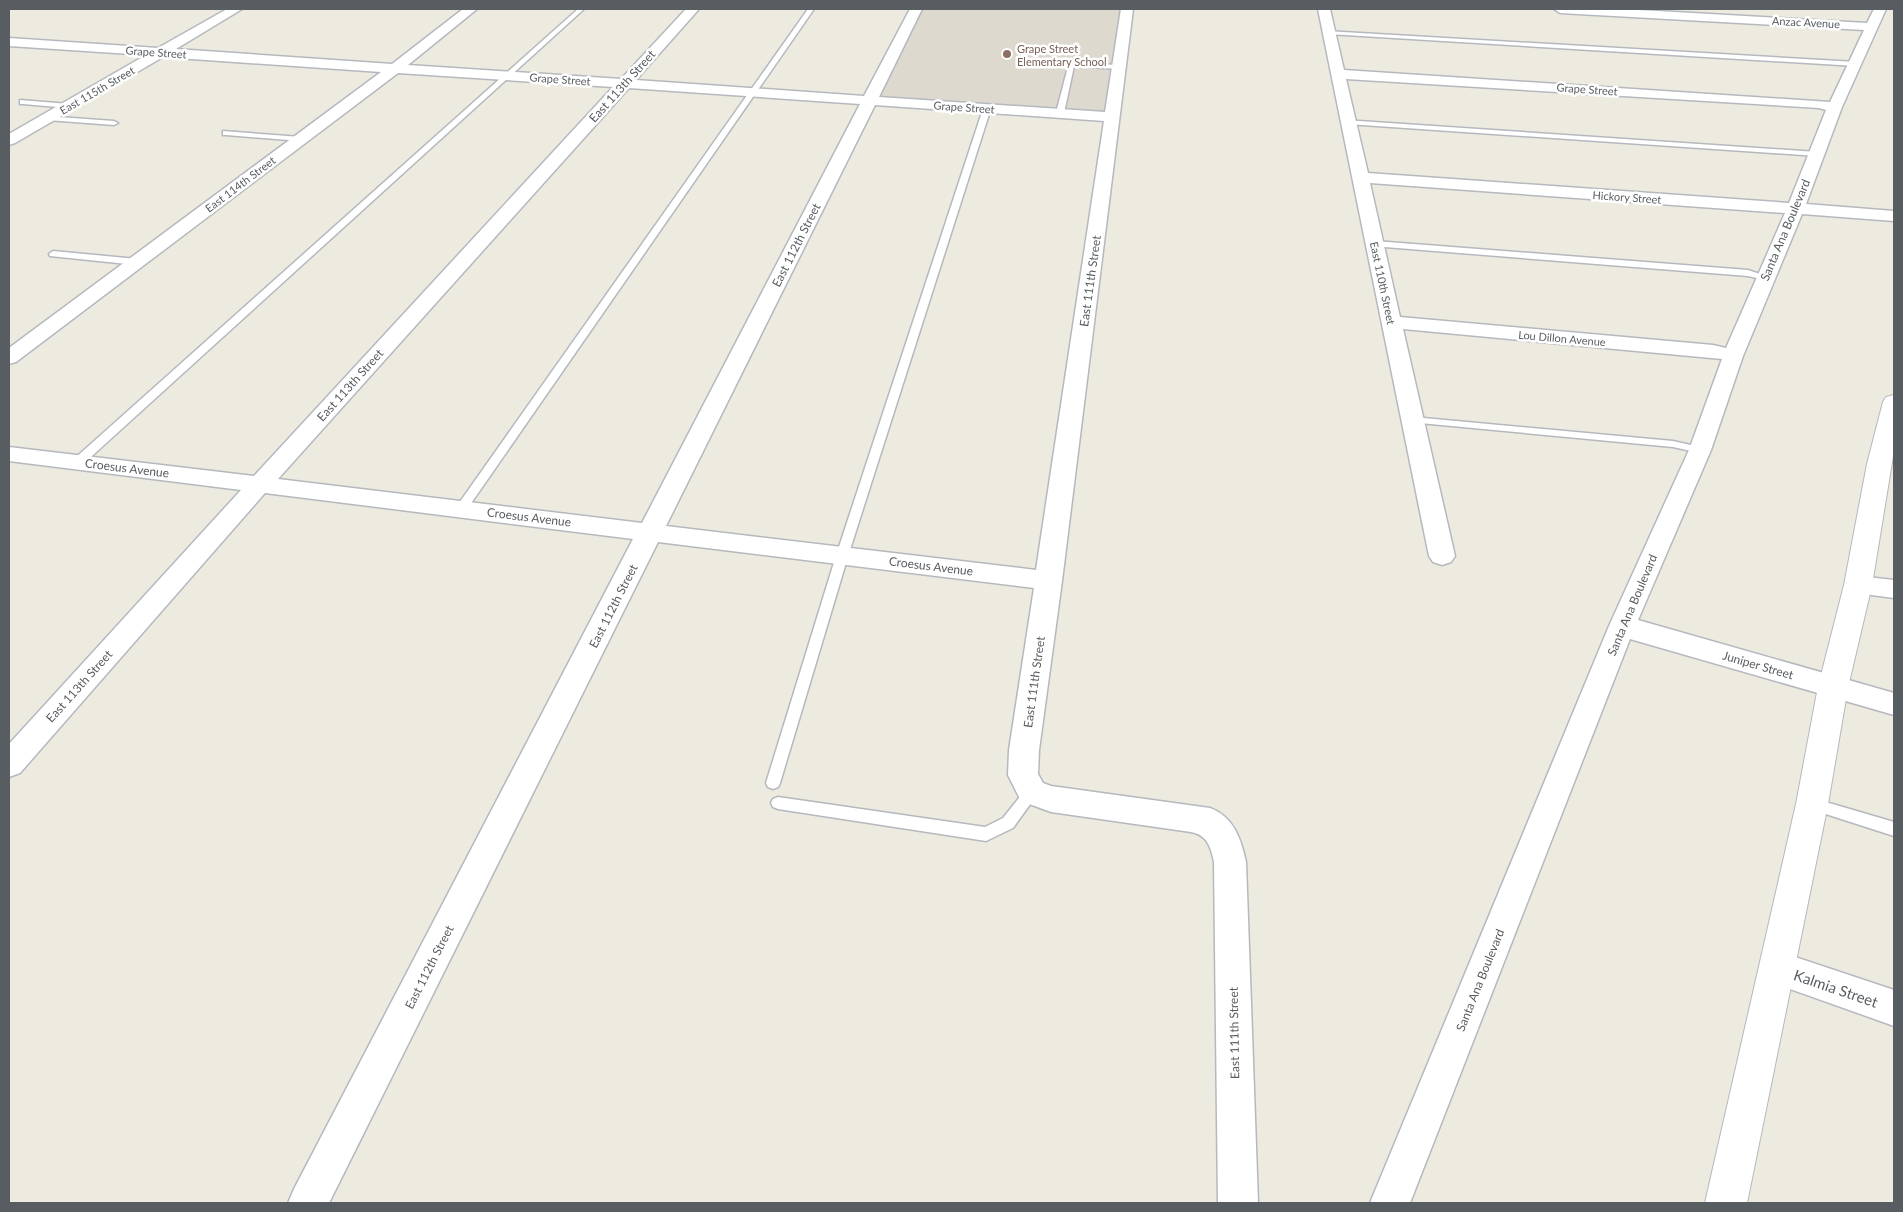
<svg xmlns="http://www.w3.org/2000/svg" width="1903" height="1212" font-family="Lato,sans-serif">
	<rect width="100%" height="100%" fill="#edeadf"/>
	<polygon fill="#ddd9ce" points="918,9 1125,9 1109,116 872,100"/>
	<g fill="none" stroke-linecap="round" stroke-linejoin="round">
		<g stroke="#b5b8be" stroke-width="3">
			<g id="service">
				<polygon points="578,9 584,9 82,465 74,465 73,462 74,459"/>
				<polygon points="808,9 814,9 465,512 457,512 455,509 457,506"/>
				<polygon points="1326,31 1856,62 1859,64 1856,66 1328,34 1325,32"/>
				<polygon points="1069,63 1119,65 1122,67 1119,69 1074,66 1064,113 1060,115 1056,113"/>
				<polygon points="20,100 69,104 73,106 69,108 23,104 20,104"/>
				<polygon points="984,106 991,108 848,556 780,783 778,787 773,789 768,787 766,783 836,556"/>
				<polygon points="44,116 114,121 118,123 114,125 47,120 44,120"/>
				<polygon points="1344,120 1817,152 1821,154 1817,156 1347,124 1344,124"/>
				<polygon points="223,131 301,137 305,139 301,141 226,135 223,135"/>
				<polygon points="1375,241 1748,270 1769,277 1765,280 1748,276 1372,246 1372,242"/>
				<polygon points="53,251 137,259 141,262 137,265 50,256 49,254"/>
				<polygon points="1413,417 1673,441 1704,448 1705,450 1700,453 1673,447 1409,422 1408,420 1409,418"/>
				<polygon points="1032,786 1037,788 1039,792 1013,828 986,841 778,809 773,807 771,803 773,799 778,797 985,827 1003,818 1027,788"/>
				<polygon points="1812,798 1894,822 1894,836 1807,808 1805,804 1807,800"/>
			</g>
		</g>
		<g stroke="#b5b8be" stroke-width="3">
			<g id="minor">
				<path d="M227,9h15l-66,40 216,15 71,-55h14l-69,56 213,14 65,-70h13l-63,71 228,16 46,-87h12l-43,88 226,15 16,-103h12l-71,572 -23,169 -1,24 5,9 8,3 159,22c24,9 31,31 36,54l12,341h-40l-4,-341c-3,-15 -7,-27 -23,-30l-140,-20 -30,-11 -13,-26 1,-25 25,-162 -376,-46 -329,661h-41l6,-14 339,-650 -368,-46 -245,280 -11,4v-33l232,-254 -232,-29v-14l245,29 359,-389 -215,-14 -382,289 -7,2v-16l372,-276 -218,-15 -148,86 -6,2v-11l137,-79 -137,-9v-8l149,10zM629,88l231,16 -218,419 -364,-44zM875,105l229,16 -68,449 -370,-44z"/>
				<path d="M1318,9h12l14,61 486,32 34,-72 -304,-17 -6,-4h68l245,14 7,-14h12l-44,98 -36,97 88,7v10l-92,-7 -59,142 -32,94 -73,170 256,73v22l-264,-76 -220,564h-40l239,-577 80,-176 33,-91 -319,-30 52,227 -4,6 -9,3 -9,-3 -4,-6zM1346,79l473,29 7,2 -37,93 -421,-30zM1370,183l415,30 -59,135 -13,-3 -313,-28z"/>
				<polygon points="1858,576 1894,580 1894,598 1849,592 1845,585 1849,578"/>
				<polygon points="1777,951 1894,990 1894,1026 1765,980 1760,968 1765,956"/>
			</g>
		</g>
		<g stroke="#b5b8be" stroke-width="2">
			<polygon id="tertiary" points="1894,395 1894,450 1872,585 1848,687 1828,804 1747,1203 1705,1203 1796,804 1818,687 1844,585 1867,464 1883,402 1886,397"/>
		</g>
		<use href="#service" fill="#fff" fill-rule="evenodd"/>
		<use href="#minor" fill="#fff" fill-rule="evenodd"/>
		<use href="#tertiary" fill="#fff" fill-rule="evenodd"/>
	</g>
	<circle fill="#8d6e63" stroke="#fff" stroke-width="2" cx="1007" cy="54" r="5"/>
	<g text-anchor="middle" dominant-baseline="central" stroke-width="5" stroke-linejoin="round" paint-order="stroke">
		<g font-size="11" fill="#585d62" stroke="#fff">
			<text transform="translate(1806 22) rotate(3)">Anzac Avenue</text>
			<text transform="translate(156 52) rotate(4)">Grape Street</text>
			<text transform="translate(560 79) rotate(4)">Grape Street</text>
			<text transform="translate(1587 89) rotate(4)">Grape Street</text>
			<text transform="translate(97 90) rotate(-30)">East 115th Street</text>
			<text transform="translate(964 107) rotate(4)">Grape Street</text>
			<text transform="translate(240 184) rotate(-37)">East 114th Street</text>
			<text transform="translate(1627 197) rotate(4)">Hickory Street</text>
			<text transform="translate(1383 283) rotate(78)">East 110th Street</text>
			<text transform="translate(1562 338) rotate(5)">Lou Dillon Avenue</text>
		</g>
		<g font-size="11" fill="#785e54" stroke="#fff" text-anchor="start">
			<text x="1017" y="48">Grape Street<tspan x="1017" dy="13">Elementary School</tspan></text>
		</g>
		<g font-size="12" fill="#585d62" stroke="#fff">
			<text transform="translate(622 86) rotate(-48)">East 113th Street</text>
			<text transform="translate(1785 230) rotate(-67)">Santa Ana Boulevard</text>
			<text transform="translate(796 245) rotate(-63)">East 112th Street</text>
			<text transform="translate(1090 281) rotate(-82)">East 111th Street</text>
			<text transform="translate(350 385) rotate(-48)">East 113th Street</text>
			<text transform="translate(127 468) rotate(7)">Croesus Avenue</text>
			<text transform="translate(529 517) rotate(7)">Croesus Avenue</text>
			<text transform="translate(931 566) rotate(7)">Croesus Avenue</text>
			<text transform="translate(1632 605) rotate(-67)">Santa Ana Boulevard</text>
			<text transform="translate(613 606) rotate(-63)">East 112th Street</text>
			<text transform="translate(1758 665) rotate(16)">Juniper Street</text>
			<text transform="translate(1034 682) rotate(-82)">East 111th Street</text>
			<text transform="translate(79 686) rotate(-48)">East 113th Street</text>
			<text transform="translate(429 967) rotate(-63)">East 112th Street</text>
			<text transform="translate(1480 980) rotate(-68)">Santa Ana Boulevard</text>
			<text transform="translate(1234 1033) rotate(-91)">East 111th Street</text>
		</g>
		<g font-size="15" fill="#585d62" stroke="#fff">
			<text transform="translate(1836 988) rotate(19)">Kalmia Street</text>
		</g>
	</g>
	<rect width="1903" height="1212" fill="none" stroke="#585d62" stroke-width="20"/>
</svg>
